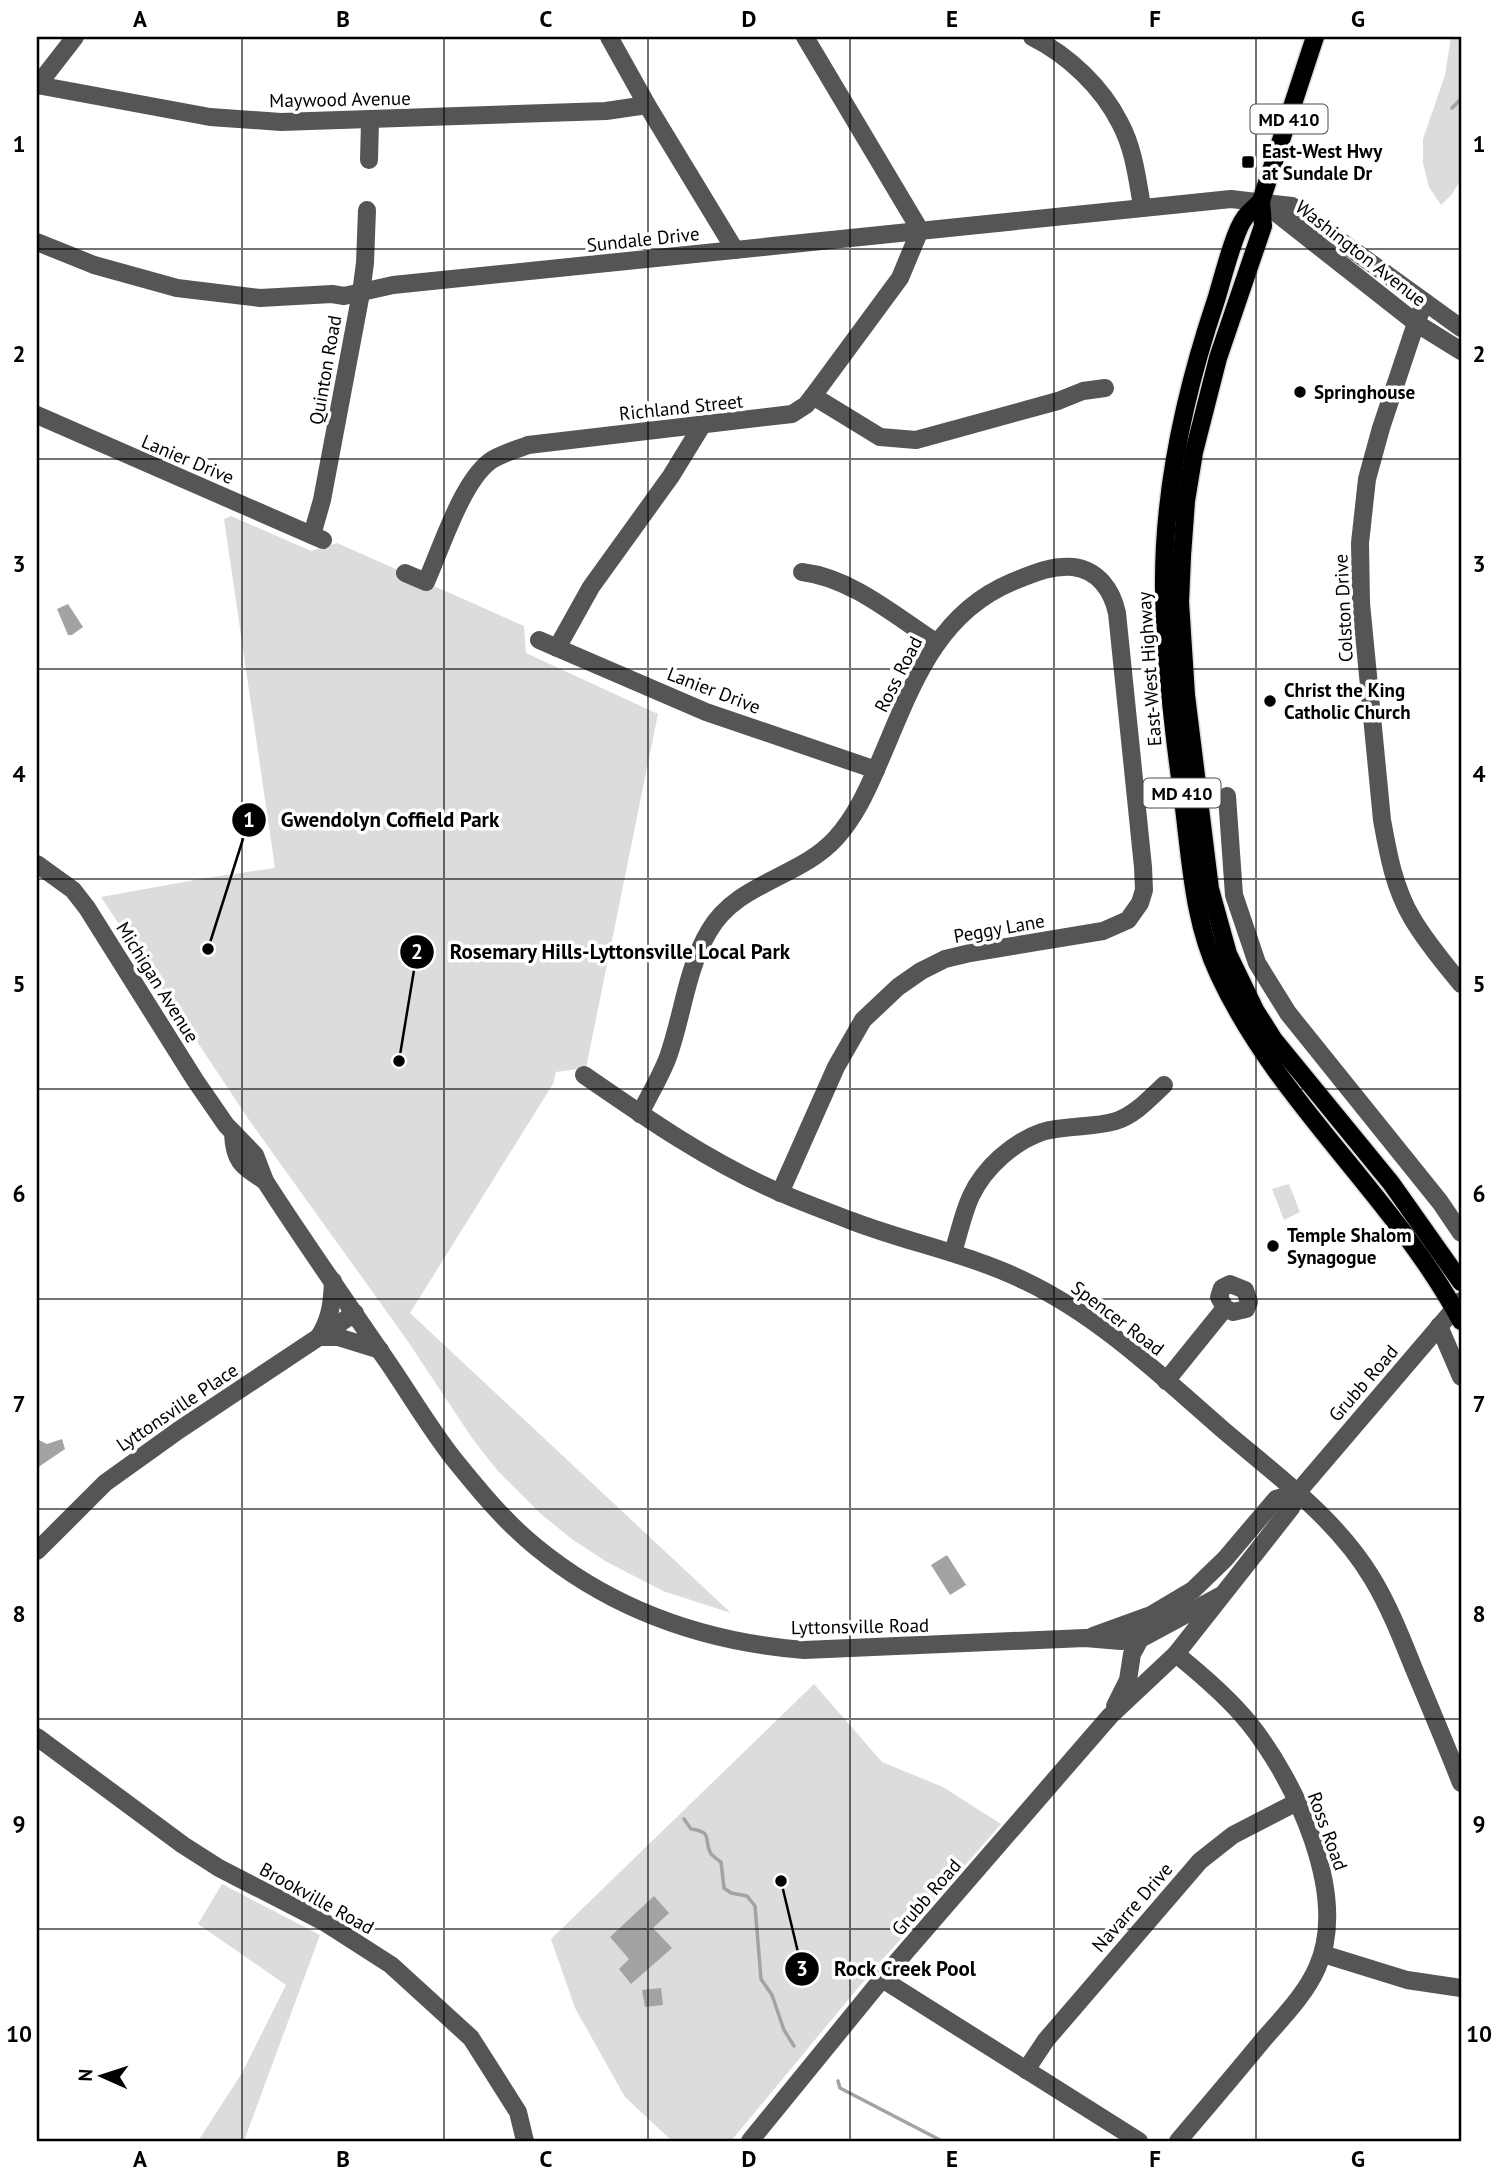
<svg xmlns="http://www.w3.org/2000/svg" width="1498" height="2178" font-family="'PT Sans',sans-serif">
	<rect width="100%" height="100%" fill="#fff"/>
	<g fill="#dcdcdc">
		<polygon points="1451,37 1461,37 1461,179 1452,194 1441,205 1429,187 1423,163 1423,139 1445,75"/>
		<polygon points="231,516 311,551 337,543 524,626 526,653 658,714 586,1068 556,1072 553,1084 410,1313 731,1613 663,1591 607,1562 573,1540 541,1514 497,1470 472,1438 407,1340 249,1120 101,897 206,878 275,868 224,519"/>
		<polygon points="1289,1184 1300,1212 1284,1220 1272,1189"/>
		<polygon points="814,1684 882,1762 943,1787 1001,1824 863,1982 731,2141 672,2141 625,2097 575,2008 551,1939"/>
		<polygon points="222,1884 320,1935 244,2141 198,2141 242,2073 286,1985 198,1924"/>
	</g>
	<g fill="#a3a3a3">
		<polygon points="68,604 83,627 72,635 68,635 57,609"/>
		<polygon points="37,1439 47,1444 62,1439 65,1449 37,1468"/>
		<polygon points="947,1555 966,1585 950,1595 931,1565"/>
		<polygon points="654,1896 669,1913 653,1928 672,1948 631,1984 619,1969 629,1959 610,1937"/>
		<polygon points="661,1988 663,2005 645,2007 642,1990"/>
	</g>
	<g fill="none" stroke-linecap="round" stroke-linejoin="round">
		<g stroke="#a3a3a3" stroke-width="3.5">
			<polyline points="1452,108 1461,99"/>
			<path d="M684,1819l7,10c23,3 12,11 20,25 1,1 8,7 10,8l3,26 7,5 16,3 8,10 6,73 11,16 12,35 10,16"/>
			<polyline points="838,2081 840,2088 942,2141"/>
		</g>
		<g stroke="#dbdbdb" stroke-width="21">
			<g id="major">
				<polyline points="1315,37 1261,201 1263,226 1218,358 1194,452 1186,501 1182,556 1180,602 1186,695 1210,889 1228,954 1255,1010 1274,1040 1391,1183 1461,1282"/>
				<path d="M1261,201c-5,6 -13,11 -17,18 -10,13 -22,62 -28,81 -31,92 -53,190 -52,288 1,74 10,147 20,220 7,56 10,115 35,167 60,129 175,221 242,346"/>
			</g>
		</g>
		<g stroke="#555" stroke-width="18">
			<polyline points="609,37 647,105 735,250"/>
			<path d="M1032,37c36,18 70,50 88,86 14,26 17,55 22,83"/>
			<polyline points="37,85 210,117 281,122 606,111 647,105"/>
			<polyline points="37,86 75,37"/>
			<polyline points="369,160 370,121"/>
			<polyline points="1261,201 1416,323 1461,351"/>
			<polyline points="37,242 94,265 177,288 260,298 332,294 344,296 393,285 1231,199 1292,206 1461,328"/>
			<path d="M1425,302l-9,21 -35,105 -14,51 -7,64 1,60 21,217c6,33 12,68 30,98 14,24 32,45 49,66"/>
			<polyline points="813,396 880,437 916,440 1058,401 1083,391 1105,388"/>
			<polyline points="37,415 323,540"/>
			<polyline points="312,535 322,500 361,293 365,263 367,210"/>
			<path d="M802,572c50,6 93,44 135,71"/>
			<path d="M405,573l21,9c15,-33 35,-98 63,-120 10,-8 27,-12 39,-17l264,-31 14,-9 7,-9 87,-118 20,-48 -115,-193"/>
			<polyline points="539,640 706,712 876,770"/>
			<polyline points="557,648 591,587 671,476 701,427"/>
			<polyline points="1227,796 1234,895 1257,963 1288,1013 1440,1202 1461,1233"/>
			<path d="M37,864l36,26 14,18 108,172 31,45 29,30 10,26c39,61 81,120 122,180 22,32 42,66 66,97 25,31 52,64 83,89 78,64 169,95 268,103l281,-12 36,3 21,-3 78,-42"/>
			<path d="M584,1075c62,43 127,88 197,118 23,10 48,19 71,28 57,22 118,33 173,60 74,35 136,95 197,148 53,45 114,89 150,149 17,28 30,61 42,91 16,38 32,76 47,114"/>
			<path d="M640,1114c9,-19 21,-38 28,-57 15,-42 18,-87 41,-126 28,-49 91,-53 127,-93 19,-21 31,-47 42,-73 32,-73 55,-150 134,-183 20,-8 39,-17 61,-15 25,3 39,23 44,46l26,254 1,23 -4,13 -12,17 -25,11 -133,22 -25,6 -24,12 -23,16 -35,33 -27,47 -56,126"/>
			<path d="M233,1133c1,29 9,33 32,48"/>
			<path d="M953,1252c6,-18 10,-39 18,-56 13,-28 42,-54 71,-64 23,-7 51,-4 74,-11 19,-6 34,-23 48,-36"/>
			<polyline points="1439,1326 1461,1377"/>
			<path d="M320,1335c11,-18 12,-33 13,-54"/>
			<polyline points="319,1337 338,1337 380,1350"/>
			<polyline points="1166,1381 1225,1308 1233,1312 1246,1309 1249,1302 1245,1290 1230,1284 1222,1288 1219,1297 1225,1308"/>
			<polyline points="37,1551 105,1483 179,1430 355,1313"/>
			<polyline points="1093,1636 1151,1615 1193,1590 1225,1559 1276,1499 1297,1493"/>
			<path d="M1176,1654c26,21 52,43 73,69 46,57 101,172 68,245 -12,27 -34,49 -54,72 -28,34 -56,67 -85,101"/>
			<polyline points="1115,1706 1128,1680 1132,1654 1144,1632"/>
			<polyline points="37,1737 183,1845 219,1868 324,1922 391,1965 471,2038 518,2112 525,2141"/>
			<polyline points="1323,1954 1407,1980 1461,1988"/>
			<polyline points="882,1979 1139,2141"/>
			<polyline points="1026,2070 1046,2040 1200,1861 1233,1835 1297,1802"/>
			<polyline points="750,2141 882,1979 1110,1716 1176,1654 1291,1508 1297,1493 1461,1301"/>
		</g>
		<use href="#major" stroke="#000" stroke-width="18"/>
	</g>
	<path fill="none" stroke="#000" stroke-width="2" stroke-opacity="0.55" d="M242,37v2104M444,37v2104M648,37v2104M850,37v2104M1054,37v2104M1256,37v2104M37,249h1424M37,459h1424M37,669h1424M37,879h1424M37,1089h1424M37,1299h1424M37,1509h1424M37,1719h1424M37,1929h1424"/>
	<g fill="#000" stroke="#fff" stroke-width="2.5">
		<rect x="1241" y="155" width="14" height="14" rx="3.5"/>
		<circle cx="1300" cy="392" r="7"/>
		<circle cx="1270" cy="701" r="7"/>
		<circle cx="1273" cy="1246" r="7"/>
	</g>
	<g text-anchor="middle" dominant-baseline="central" stroke-width="7" stroke-linejoin="round" paint-order="stroke">
		<g fill="#fff" stroke="#4c4c4c" stroke-width="2">
			<rect x="1250.5" y="104.5" width="77" height="29" rx="5"/>
			<rect x="1143.5" y="778.5" width="77" height="29" rx="5"/>
		</g>
		<g font-size="18" font-weight="bold" fill="#000">
			<text x="1289" y="119">MD 410</text>
			<text x="1182" y="793">MD 410</text>
		</g>
		<g font-size="19" fill="#000" stroke="#fff">
			<text transform="translate(340 99) rotate(-1)">Maywood Avenue</text>
			<text transform="translate(643 239) rotate(-6)">Sundale Drive</text>
			<text transform="translate(1361 253) rotate(38)">Washington Avenue</text>
			<text transform="translate(325 370) rotate(-80)">Quinton Road</text>
			<text transform="translate(681 407) rotate(-6)">Richland Street</text>
			<text transform="translate(188 459) rotate(23)">Lanier Drive</text>
			<text transform="translate(1343 608) rotate(-93)">Colston Drive</text>
			<text transform="translate(1149 669) rotate(-94)">East-West Highway</text>
			<text transform="translate(898 674) rotate(-63)">Ross Road</text>
			<text transform="translate(714 690) rotate(21)">Lanier Drive</text>
			<text transform="translate(999 928) rotate(-10)">Peggy Lane</text>
			<text transform="translate(158 982) rotate(58)">Michigan Avenue</text>
			<text transform="translate(1118 1318) rotate(37)">Spencer Road</text>
			<text transform="translate(1363 1383) rotate(-49)">Grubb Road</text>
			<text transform="translate(177 1407) rotate(-34)">Lyttonsville Place</text>
			<text transform="translate(860 1626) rotate(-1)">Lyttonsville Road</text>
			<text transform="translate(1328 1831) rotate(70)">Ross Road</text>
			<text transform="translate(926 1897) rotate(-49)">Grubb Road</text>
			<text transform="translate(317 1898) rotate(29)">Brookville Road</text>
			<text transform="translate(1132 1907) rotate(-49)">Navarre Drive</text>
		</g>
		<g font-size="19" font-weight="bold" fill="#000" stroke="#fff" text-anchor="start">
			<text x="1262" y="151">East-West Hwy<tspan x="1262" dy="22">at Sundale Dr</tspan></text>
			<text x="1314" y="392">Springhouse</text>
			<text x="1284" y="690">Christ the King<tspan x="1284" dy="22">Catholic Church</tspan></text>
			<text x="1287" y="1235">Temple Shalom<tspan x="1287" dy="22">Synagogue</tspan></text>
		</g>
	</g>
	<path fill="none" stroke="#000" stroke-width="2.5" d="M208 949L249 820M399 1061L417 952M781 1881L802 1969"/>
	<g fill="#000" stroke="#fff" stroke-width="2.5">
		<circle cx="208" cy="949" r="7"/>
		<circle cx="399" cy="1061" r="7"/>
		<circle cx="781" cy="1881" r="7"/>
		<circle cx="249" cy="820" r="18"/>
		<circle cx="417" cy="952" r="18"/>
		<circle cx="802" cy="1969" r="18"/>
	</g>
	<g font-size="21" text-anchor="middle" font-weight="bold" fill="#fff">
		<text x="249" y="827">1</text>
		<text x="417" y="959">2</text>
		<text x="802" y="1976">3</text>
	</g>
	<g font-size="21" text-anchor="middle" font-weight="bold" fill="#000" stroke="#fff" stroke-width="7" stroke-linejoin="round" paint-order="stroke">
		<text x="390" y="827">Gwendolyn Coffield Park</text>
		<text x="620" y="959">Rosemary Hills-Lyttonsville Local Park</text>
		<text x="905" y="1976">Rock Creek Pool</text>
	</g>
	<rect width="1498" height="2178" fill="none" stroke="#ffffff" stroke-width="77"/>
	<g transform="translate(102 2076) rotate(273)" stroke="#ffffff" stroke-width="5" paint-order="stroke">
	<path d="M0-5L12 26L0 18L-12 26Z" fill="#000000"/>
	<text y="-10" font-size="19" font-weight="bold" text-anchor="middle" fill="#000000">N</text>
	</g>
	<rect x="38" y="38" width="1422" height="2102" fill="none" stroke="#000" stroke-width="2.5"/>
	<g font-size="23" text-anchor="middle" font-weight="bold" fill="#000">
		<text x="140" y="27">A</text>
		<text x="343" y="27">B</text>
		<text x="546" y="27">C</text>
		<text x="749" y="27">D</text>
		<text x="952" y="27">E</text>
		<text x="1155" y="27">F</text>
		<text x="1358" y="27">G</text>
		<text x="19" y="152">1</text>
		<text x="1479" y="152">1</text>
		<text x="19" y="362">2</text>
		<text x="1479" y="362">2</text>
		<text x="19" y="572">3</text>
		<text x="1479" y="572">3</text>
		<text x="19" y="782">4</text>
		<text x="1479" y="782">4</text>
		<text x="19" y="992">5</text>
		<text x="1479" y="992">5</text>
		<text x="19" y="1202">6</text>
		<text x="1479" y="1202">6</text>
		<text x="19" y="1412">7</text>
		<text x="1479" y="1412">7</text>
		<text x="19" y="1622">8</text>
		<text x="1479" y="1622">8</text>
		<text x="19" y="1832">9</text>
		<text x="1479" y="1832">9</text>
		<text x="19" y="2042">10</text>
		<text x="1479" y="2042">10</text>
		<text x="140" y="2167">A</text>
		<text x="343" y="2167">B</text>
		<text x="546" y="2167">C</text>
		<text x="749" y="2167">D</text>
		<text x="952" y="2167">E</text>
		<text x="1155" y="2167">F</text>
		<text x="1358" y="2167">G</text>
	</g>
</svg>
